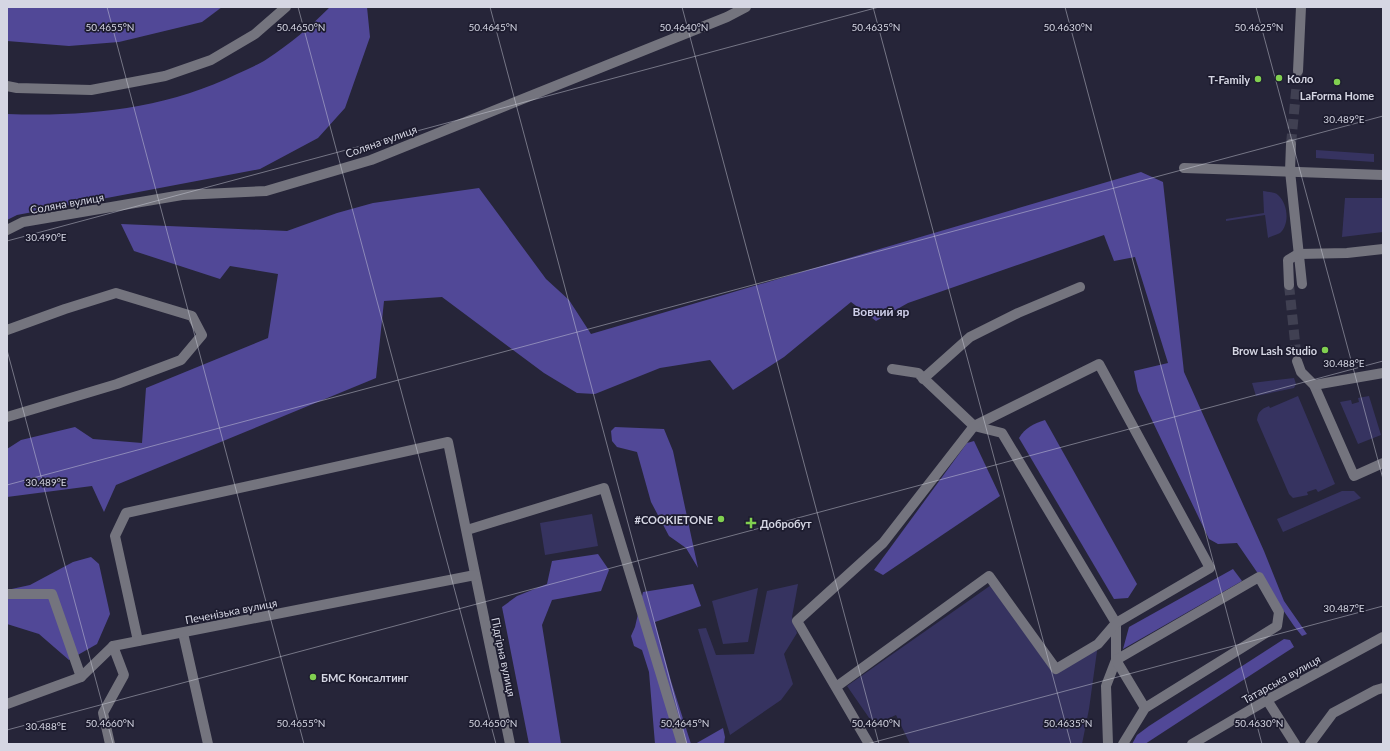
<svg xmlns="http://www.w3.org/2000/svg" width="1390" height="751" font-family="Lato,sans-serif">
	<rect width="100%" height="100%" fill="#262539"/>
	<g fill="#363360">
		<polygon points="1316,150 1374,154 1374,162 1316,158"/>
		<path d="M1263,191c5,1 12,1 15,4 10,9 12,29 2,38 -3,2 -9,3 -12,5l-3,-23 -39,6v-2l38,-6z"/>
		<polygon points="1345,198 1383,198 1383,232 1342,237"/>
		<polygon points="1294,378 1296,384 1294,388 1256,396 1252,383"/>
		<path d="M1298,396l37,88 -17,8 -2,-3 -9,3 1,3 -15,3 -4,-4 -32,-74c1,-8 4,-11 12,-14l1,2z"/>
		<polygon points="1369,396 1381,435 1358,444 1340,402 1351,400 1352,404 1359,402 1358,398"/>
		<polygon points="1342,491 1354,491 1361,498 1283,532 1277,519"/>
		<polygon points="592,514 598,546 545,555 540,523"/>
		<polygon points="994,583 1056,669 1098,644 1089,709 1082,744 910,744 896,715 874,725 847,686"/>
		<polygon points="798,584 792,617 797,633 784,654 793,684 781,700 730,735 698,629 706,628 716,655 754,654 767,591"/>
		<polygon points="758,588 748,642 723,644 712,601"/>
	</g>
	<g fill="#514897">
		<polygon points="7,7 222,7 202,22 119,42 69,46 7,41"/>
		<path d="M330,7h37l3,30 -25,71 -27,30 -58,31 -243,46 -10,5v-106c79,3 159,-5 230,-40 10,-5 21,-9 30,-15 23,-15 43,-32 63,-52z"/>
		<polygon points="1141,172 1163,182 1184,372 1264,551 1284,601 1307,634 1302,636 1294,626 1237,543 1218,544 1209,539 1138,391 1134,371 1168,363 1135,257 1114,261 1104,235 908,303 876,321 851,302 784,357 733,390 710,360 660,368 595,394 577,393 544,373 442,297 384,301 376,378 116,485 104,512 92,486 7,497 7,449 21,440 75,427 93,439 142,443 146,388 268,338 278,274 230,266 220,279 134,251 121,224 287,231 337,213 373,203 479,188 546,279 569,300 591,334"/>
		<path d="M1045,420l92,164 -9,14 -14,1 -95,-161c6,-10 14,-14 26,-18z"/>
		<polygon points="615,427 664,429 673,451 698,568 686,548 669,536 651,502 637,452 617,447 612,441 611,431"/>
		<polygon points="974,441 1000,496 883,575 874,570 967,443"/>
		<polygon points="598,554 609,570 601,591 552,600 542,625 561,744 529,744 502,607 517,596 547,584 552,561"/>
		<polygon points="91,557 99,564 110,614 97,644 69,660 39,634 7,624 7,590 30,585 73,562"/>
		<polygon points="1233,569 1242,581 1123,649 1129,627"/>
		<polygon points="693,584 701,606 655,622 671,681 691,744 655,744 649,672 642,650 634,646 631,636 635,627 643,592"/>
		<polygon points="1284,639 1290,640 1294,647 1145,744 1132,744 1137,735 1149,726"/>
		<polygon points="723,728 725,737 724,744 695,744"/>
	</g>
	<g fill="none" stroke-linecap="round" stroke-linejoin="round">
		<g stroke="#404052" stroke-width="10" stroke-dasharray="10 5" stroke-linecap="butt">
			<polyline points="1291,144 1298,71"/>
			<polyline points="1289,285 1297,361"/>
		</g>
		<g stroke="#74747e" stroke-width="10">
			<polyline points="1298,71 1301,7"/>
			<polyline points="7,86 17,88 91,90 165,76 211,60 255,34 286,7"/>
			<polyline points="1291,144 1290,171 1302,284"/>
			<polyline points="1184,168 1383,175"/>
			<polyline points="7,230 23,222 182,195 266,191 371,160 727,17 746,7"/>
			<polyline points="1289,285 1288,260 1298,254 1347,253 1383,249"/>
			<polyline points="7,330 65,309 116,293 192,316 202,335 181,360 117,384 7,417"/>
			<polyline points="1297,361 1301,372 1314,385 1354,476 1383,463"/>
			<polyline points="892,369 918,373 974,426 1002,433 1116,623 1116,660 1106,686 1108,744"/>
			<polyline points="923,379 970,337 1018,313 1080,287"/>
			<polyline points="1314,385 1383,373"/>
			<polyline points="467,530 604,488 682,744"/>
			<polyline points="7,594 52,594 81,677"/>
			<polyline points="183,633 208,744"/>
			<polyline points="138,641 115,536 126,513 448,442 510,744"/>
			<polyline points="836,687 989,576 1056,669 1098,644 1116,623 1210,568 1099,364 974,426 883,543 797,621 869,744"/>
			<polyline points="1267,700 1295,744"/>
			<polyline points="7,704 81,677 113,646 475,575"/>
			<polyline points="110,744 103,713 124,675 113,646"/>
			<polyline points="1123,744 1145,708 1277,626 1279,612 1259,577 1116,660 1145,708"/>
			<polyline points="1192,744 1267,700 1383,637"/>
			<polyline points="1310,744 1333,713 1376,690 1383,688"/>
		</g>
	</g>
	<path fill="none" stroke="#d5d6e3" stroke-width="1" stroke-opacity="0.45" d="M107,7l197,737M298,7l198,737M490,7l197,737M682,7l197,737M873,7l198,737M1065,7l197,737M1256,7l127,472M7,241l872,-234M7,350l106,394M7,485l1376,-369M7,730l1376,-369M867,744l516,-138"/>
	<g fill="#81d050" stroke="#1d1c2f" stroke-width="1.5">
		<circle cx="1279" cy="78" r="4"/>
		<circle cx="1258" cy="79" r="4"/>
		<circle cx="1337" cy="82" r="4"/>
		<circle cx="1325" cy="350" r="4"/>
		<circle cx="721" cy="519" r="4"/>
		<path d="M749 517h4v4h4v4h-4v4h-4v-4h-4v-4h4z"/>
		<circle cx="313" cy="677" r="4"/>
	</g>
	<g text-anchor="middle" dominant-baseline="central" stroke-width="3.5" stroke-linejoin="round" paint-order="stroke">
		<g font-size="11" font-weight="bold" fill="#d5d6e3" stroke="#1d1c2f" text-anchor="start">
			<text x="1287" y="78">Коло</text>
			<text x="1250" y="79" text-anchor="end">T-Family</text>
			<text x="1337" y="95" text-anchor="middle">LaForma Home</text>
			<text x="1317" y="350" text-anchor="end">Brow Lash Studio</text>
			<text x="713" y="519" text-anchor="end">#COOKIETONE</text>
			<text x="760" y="523">Добробут</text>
			<text x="321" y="677">БМС Консалтинг</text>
		</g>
		<g font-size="11" fill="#d5d6e3" stroke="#1d1c2f">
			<text transform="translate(381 141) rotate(-20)">Соляна вулиця</text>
			<text transform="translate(67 203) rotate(-10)">Соляна вулиця</text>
			<text transform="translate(231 611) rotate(-11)">Печенізька вулиця</text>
			<text transform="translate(504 657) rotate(78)">Підгірна вулиця</text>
			<text transform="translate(1281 679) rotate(-29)">Татарська вулиця</text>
		</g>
		<g font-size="12" font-weight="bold" fill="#cfcfea" stroke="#1d1c2f">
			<text x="881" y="311">Вовчий яр</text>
		</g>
	</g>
	<g font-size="10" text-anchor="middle" fill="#d5d6e3" stroke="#1d1c2f" stroke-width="3.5" stroke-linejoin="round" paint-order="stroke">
		<text x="110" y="31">50.4655°N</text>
		<text x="301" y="31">50.4650°N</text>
		<text x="493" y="31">50.4645°N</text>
		<text x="684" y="31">50.4640°N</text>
		<text x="876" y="31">50.4635°N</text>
		<text x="1068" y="31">50.4630°N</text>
		<text x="1259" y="31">50.4625°N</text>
		<text x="1344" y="123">30.489°E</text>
		<text x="46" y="241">30.490°E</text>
		<text x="1344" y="367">30.488°E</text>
		<text x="46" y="486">30.489°E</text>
		<text x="1344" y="612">30.487°E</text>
		<text x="110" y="727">50.4660°N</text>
		<text x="301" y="727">50.4655°N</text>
		<text x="493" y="727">50.4650°N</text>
		<text x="685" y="727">50.4645°N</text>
		<text x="876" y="727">50.4640°N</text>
		<text x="1068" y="727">50.4635°N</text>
		<text x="1259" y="727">50.4630°N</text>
		<text x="46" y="730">30.488°E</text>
	</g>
	<rect width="1390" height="751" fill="none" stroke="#d5d6e3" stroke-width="16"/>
</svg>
